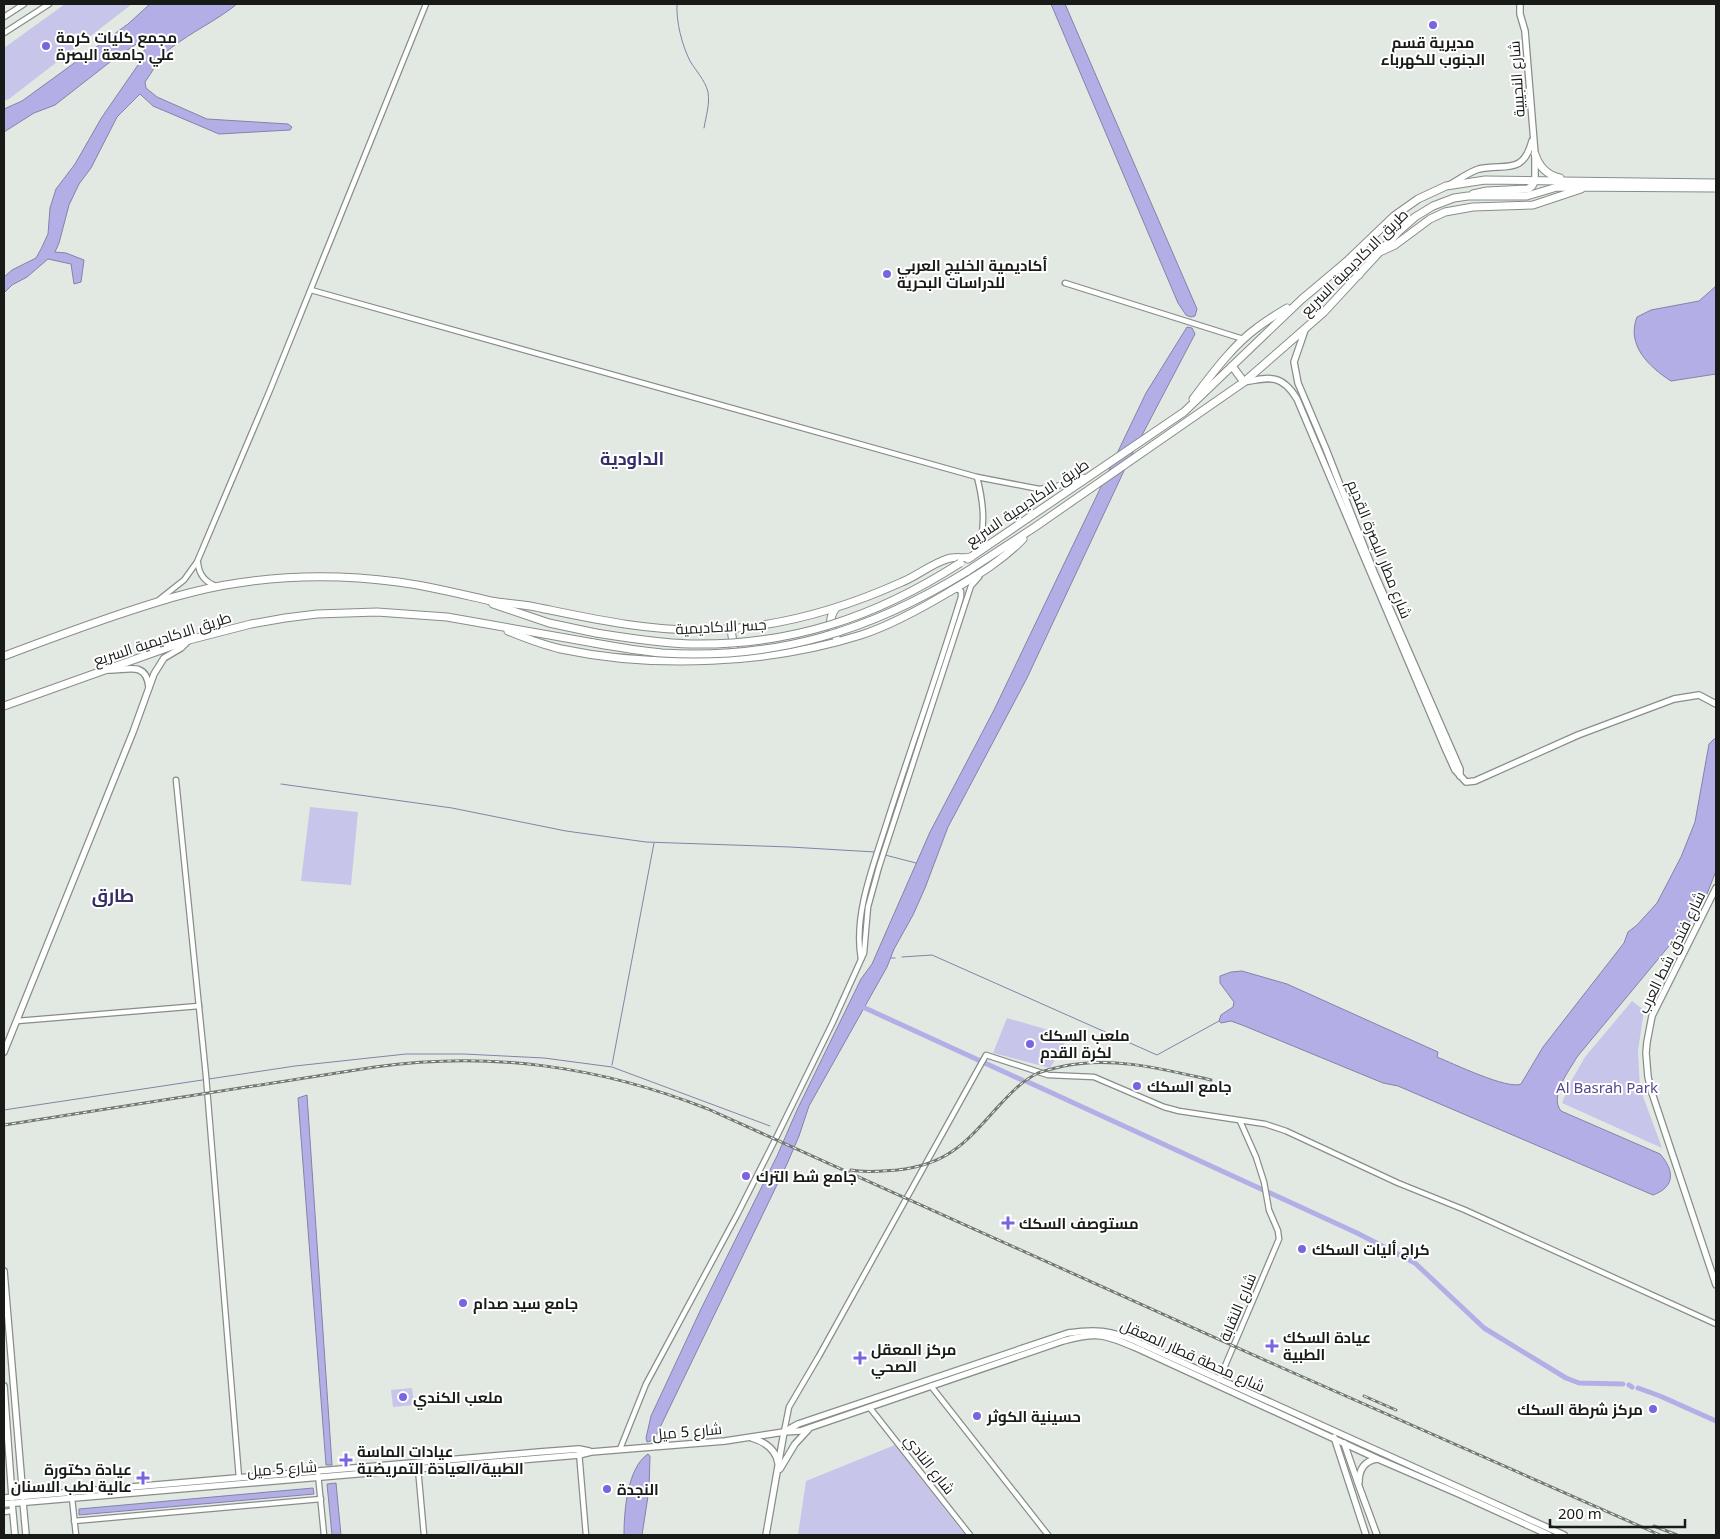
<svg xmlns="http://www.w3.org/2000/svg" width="1720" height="1539" font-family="'Noto Sans',Cairo,sans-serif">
	<rect width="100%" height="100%" fill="#e2e9e3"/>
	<g fill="#c7c5ea">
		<polygon points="65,4 132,4 9,99 4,101 4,48"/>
		<polygon points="310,807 358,812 351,885 301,881"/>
		<polygon points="1632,1001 1644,1010 1638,1051 1640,1088 1662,1148 1562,1103 1570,1083 1585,1057"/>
		<polygon points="1007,1018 1069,1036 1050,1068 993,1053"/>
		<polygon points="412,1388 414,1405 393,1407 391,1390"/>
		<polygon points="895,1445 965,1535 798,1535 806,1481"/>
	</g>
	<g fill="#b3afe6" stroke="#8482a8">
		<path d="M150,4h87c-21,17 -44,27 -66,44 -11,8 -18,23 -26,34l1,6 11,9 50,22 81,5 4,3 -2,3 -71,4 -66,-28 -13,-12 -23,23 -26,51 -12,16 -10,21 -10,38 -4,9 11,1 18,7 -3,22 -7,2 -3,-20 -23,-5 -21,18 -15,8 -8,8v-16l8,-7 24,-12 5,-9 7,-15 2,-26 6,-19 19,-25 27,-47 36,-52 8,-19 8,-8 -2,-3 -7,3 -35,24 -55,43 -21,8 -30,19v-23l18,-8 106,-77z"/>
		<polygon points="1051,4 1065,4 1197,309 1195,316 1191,317 1186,315 1178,303"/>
		<path d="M1716,286v88l-45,7c-22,-14 -45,-36 -34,-64l14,-7 48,-9z"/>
		<polygon points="1187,327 1192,328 1195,334 1130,458 1027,678 948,827 925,888 913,915 894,949 887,967 809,1106 799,1136 787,1164 654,1440 647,1442 646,1438 651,1416 701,1309 777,1156 797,1110 861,979 872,964 930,832 994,710 1146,393"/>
		<path d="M1714,739h2v132l-9,23 -14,23 -116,140c-8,14 -28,39 -16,54l99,43c15,17 15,33 -7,41l-255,-109 -15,-3 -141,-58 -11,-4 -10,2 -2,-2 2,-6 12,-8 1,-5 -14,-19v-7l11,-4 11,-1 45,13 151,68 -1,5c15,6 71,33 84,27l22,-37 81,-104 4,-11 9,-7 20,-22 24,-46 14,-35 14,-78z"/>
		<polygon points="307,1095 332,1465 326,1465 298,1098"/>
		<path d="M648,1454l2,2 -1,34 -7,45h-18c0,-23 3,-67 24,-81z"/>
		<polygon points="336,1483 341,1535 332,1535 327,1484"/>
		<polygon points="313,1488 314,1494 79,1515 79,1509"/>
	</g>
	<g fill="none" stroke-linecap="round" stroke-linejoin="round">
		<g stroke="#8482a8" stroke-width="1">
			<path d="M677,4c-1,18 5,41 13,57 6,10 15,19 18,31 2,12 -2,24 -4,36"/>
			<polyline points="281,784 452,808 566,831 646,842 790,847 875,852"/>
			<polyline points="885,855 916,863"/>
			<polyline points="902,957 932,955 1157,1055 1219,1021"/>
			<polyline points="891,958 895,958"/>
			<polyline points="612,1065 654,843"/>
			<polyline points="4,1110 295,1066 406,1054 464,1054 544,1058 612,1067 770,1126"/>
		</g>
		<g stroke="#b3afe6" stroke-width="5">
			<polyline points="865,1008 1022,1080"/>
			<polyline points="1028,1082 1357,1233 1415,1263 1484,1328 1566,1378 1579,1383 1623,1384"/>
			<polyline points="1629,1385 1632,1387"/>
			<polyline points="1638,1388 1660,1396 1716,1421"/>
		</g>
		<g stroke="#878e88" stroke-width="7">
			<g id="minor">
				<polyline points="4,17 24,4"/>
				<polyline points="4,33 49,4"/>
				<polyline points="1065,283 1243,339"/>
				<polyline points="311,290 977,477 1039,489 1054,487 1084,477"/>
				<path d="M976,552c11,-22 7,-52 1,-75"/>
				<path d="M198,563c1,12 7,19 18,23"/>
				<polyline points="160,599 184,580 197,562 270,390 426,4"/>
				<polyline points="176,780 206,1076 239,1478"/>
				<path d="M861,959c-8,-45 13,-95 26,-137 24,-75 51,-149 74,-225v-6l-5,-2"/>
				<polyline points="17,1021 199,1006"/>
				<polyline points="1219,1380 1279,1239 1278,1231 1269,1210 1264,1182 1256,1157 1240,1121"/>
				<polyline points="931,1386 1048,1535"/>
				<polyline points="870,1408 970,1535"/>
				<polyline points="784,1432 789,1407 819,1356 986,1055 1048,1075 1094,1077 1164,1107 1179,1111 1265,1124 1286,1131 1398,1183 1465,1210 1716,1324"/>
				<polyline points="620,1449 646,1384 737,1215 775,1140 832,1024 864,953 868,907 879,867 966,601 971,586 979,577"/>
				<polyline points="579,1452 586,1535"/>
				<polyline points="418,1468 424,1535"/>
				<polyline points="318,1474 324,1535"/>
				<polyline points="72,1498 76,1535"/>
				<polyline points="4,1512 11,1511"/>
				<polyline points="74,1521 321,1499"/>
			</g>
		</g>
		<g stroke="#878e88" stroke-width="8">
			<g id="major">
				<polyline points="1520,4 1520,14 1525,31 1535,154 1535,180"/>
				<path d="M1451,184c9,-5 18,-12 28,-15 25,-6 44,7 53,-28"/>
				<polyline points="1305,330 1294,362 1298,383 1326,449 1374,572 1460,769 1460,776"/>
				<path d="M1244,382c26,-5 38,-8 53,17l148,349 10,22 11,12 9,-1 103,-46 96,-36 25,-4 17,9"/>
				<path d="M108,670c18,1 38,-10 41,17"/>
				<polyline points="1716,888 1652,1016 1647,1042 1646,1053 1648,1077 1652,1093 1716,1285"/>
				<polyline points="4,1052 133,732 154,674 164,658 181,648 189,640"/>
				<polyline points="4,1271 23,1497"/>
				<polyline points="4,1386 12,1497"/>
				<path d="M784,1432l14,-8 270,-91c27,-4 42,-3 67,8l429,194"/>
				<polyline points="1334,1437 1366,1535"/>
				<path d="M752,1438c13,4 24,12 26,25"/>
				<polyline points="1344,1443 1360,1489 1377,1535"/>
				<polyline points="780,1469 795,1444 808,1430"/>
				<path d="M1359,1482c0,-12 5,-21 18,-23"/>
				<polyline points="4,1498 539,1452 579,1449 589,1451"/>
				<polyline points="23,1502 26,1535"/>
				<polyline points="12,1503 15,1535"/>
				<path d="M4,1504l575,-49 12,-3 134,-11 59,-9 16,-1 263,-90c37,-10 43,-6 78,9l237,109 81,35 90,41"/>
				<polyline points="766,1535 784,1432"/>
			</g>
		</g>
		<g stroke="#878e88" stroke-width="9">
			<g id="highway">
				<path d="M1535,154c4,13 12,21 25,24"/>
				<polyline points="1473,194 1487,191 1528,189 1532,186 1535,180"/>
				<polyline points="1382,251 1395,245 1430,219 1445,212 1473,207 1533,205 1581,189"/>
				<polyline points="1346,262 1359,275"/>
				<polyline points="1232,366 1244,382"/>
				<path d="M1193,399c19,-25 39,-53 65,-72 9,-7 19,-13 29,-19"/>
				<polyline points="968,559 1184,412 1302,299 1346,262 1394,216 1418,199 1446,186 1485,180 1716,183"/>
				<polyline points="966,572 1035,527 1244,382 1324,312 1399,231 1415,217 1433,206 1454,198 1468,196 1527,196 1557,187 1716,188"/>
				<polyline points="493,604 549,623 596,633"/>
				<path d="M836,608c-7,9 -7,19 0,29"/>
				<polyline points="731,629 735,656"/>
				<path d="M508,631c17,7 35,14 53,18 94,20 208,15 300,-14 31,-10 61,-27 88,-43 27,-16 53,-31 74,-53"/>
				<path d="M4,656c37,-14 75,-28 113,-41 39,-13 79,-26 121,-32 51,-8 108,-8 160,-1 31,4 62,12 93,19 16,3 33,3 49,7 54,11 108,23 164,22 69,-1 136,-20 198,-48 15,-6 29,-18 45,-23 8,-3 16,0 24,-2"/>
				<polyline points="4,706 189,640 251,624 285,618 317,614 377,612 447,617 594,643"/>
			</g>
		</g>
		<use href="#minor" stroke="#fff" stroke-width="4.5"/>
		<use href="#major" stroke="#fff" stroke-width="5.5"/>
		<use href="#highway" stroke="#fff" stroke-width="7"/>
		<g stroke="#737873" stroke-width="3">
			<g id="rail">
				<path d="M4,1125l371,-58c116,-16 224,-1 333,42l570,257 382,169"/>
				<path d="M851,1170c15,3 31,1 46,0 48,-5 67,-25 98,-60 13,-14 25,-28 43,-37 8,-3 17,-5 26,-7 49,-10 98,3 147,14"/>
				<polyline points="1364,1396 1396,1410"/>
				<polyline points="1654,1526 1677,1535"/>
			</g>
		</g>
		<use href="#rail" stroke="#fff" stroke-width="1" stroke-dasharray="4" stroke-linecap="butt"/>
		<g stroke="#878e88" stroke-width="9" stroke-linecap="butt">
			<g id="highway-bridge">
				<path d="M596,633c31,5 62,10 94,11 101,2 186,-27 270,-81"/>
				<path d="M594,643c22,4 45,8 68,10 114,7 208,-22 304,-81"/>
			</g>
		</g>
		<use href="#highway-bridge" stroke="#fff" stroke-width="7"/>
	</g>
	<g fill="#7965e0" stroke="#fff" stroke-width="2">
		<circle cx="1433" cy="25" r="5"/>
		<circle cx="46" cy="46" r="5"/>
		<circle cx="887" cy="274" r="5"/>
		<circle cx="1030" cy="1044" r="5"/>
		<circle cx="1137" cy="1086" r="5"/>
		<circle cx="746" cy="1176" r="5"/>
		<path d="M1005.5 1215.5h5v5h5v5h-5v5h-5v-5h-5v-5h5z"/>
		<circle cx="1302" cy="1249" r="5"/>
		<circle cx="463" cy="1303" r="5"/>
		<path d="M1269.5 1338.5h5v5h5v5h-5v5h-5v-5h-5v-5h5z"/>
		<path d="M857.5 1350.5h5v5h5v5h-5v5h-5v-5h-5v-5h5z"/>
		<circle cx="403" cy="1397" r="5"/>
		<circle cx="1653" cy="1409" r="5"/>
		<circle cx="977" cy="1416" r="5"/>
		<path d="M343.5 1452.5h5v5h5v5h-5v5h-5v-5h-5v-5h5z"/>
		<path d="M140.5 1470.5h5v5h5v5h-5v5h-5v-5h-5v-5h5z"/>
		<circle cx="607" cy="1489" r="5"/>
	</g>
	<g text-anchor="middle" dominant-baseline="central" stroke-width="4" stroke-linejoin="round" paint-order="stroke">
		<g font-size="15" font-weight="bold" fill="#171a17" stroke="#fff" text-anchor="start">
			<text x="56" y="37">مجمع كليات كرمة<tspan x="56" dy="17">علي جامعة البصرة</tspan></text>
			<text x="1433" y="42" text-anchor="middle">مديرية قسم<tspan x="1433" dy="17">الجنوب للكهرباء</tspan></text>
			<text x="897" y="265">أكاديمية الخليج العربي<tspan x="897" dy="17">للدراسات البحرية</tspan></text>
			<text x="1040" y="1035">ملعب السكك<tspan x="1040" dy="17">لكرة القدم</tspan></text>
			<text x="1147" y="1086">جامع السكك</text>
			<text x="756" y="1176">جامع شط الترك</text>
			<text x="1019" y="1223">مستوصف السكك</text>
			<text x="1312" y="1249">كراج أليات السكك</text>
			<text x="473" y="1303">جامع سيد صدام</text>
			<text x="1283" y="1337">عيادة السكك<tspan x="1283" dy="17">الطبية</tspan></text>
			<text x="871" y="1349">مركز المعقل<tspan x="871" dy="17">الصحي</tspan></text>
			<text x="413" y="1397">ملعب الكندي</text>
			<text x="1643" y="1409" text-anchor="end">مركز شرطة السكك</text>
			<text x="987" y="1416">حسينية الكوثر</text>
			<text x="357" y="1451">عيادات الماسة<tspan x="357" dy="17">الطبية/العيادة التمريضية</tspan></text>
			<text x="132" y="1469" text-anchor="end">عيادة دكتورة<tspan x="132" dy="17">عالية لطب الاسنان</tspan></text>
			<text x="617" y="1489">النجدة</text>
		</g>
		<g font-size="15" fill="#171a17" stroke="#fff">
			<text transform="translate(1516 79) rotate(-94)">شارع النجيبية</text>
			<text transform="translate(1354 262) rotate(-45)">طريق الاكاديمية السريع</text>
			<text transform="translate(1027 502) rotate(-34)">طريق الاكاديمية السريع</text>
			<text transform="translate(1380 549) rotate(68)">شارع مطار البصرة القديم</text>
			<text transform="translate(721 626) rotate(-3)">جسر الاكاديمية</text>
			<text transform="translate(162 638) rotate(-18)">طريق الاكاديمية السريع</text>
			<text transform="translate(1671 952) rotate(-64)">شارع فندق شط العرب</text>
			<text transform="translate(1237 1307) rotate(-67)">شارع النقابة</text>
			<text transform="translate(1193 1355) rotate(24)">شارع محطة قطار المعقل</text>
			<text transform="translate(687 1431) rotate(-5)">شارع 5 ميل</text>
			<text transform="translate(930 1464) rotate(52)">شارع النادي</text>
			<text transform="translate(282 1468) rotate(-4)">شارع 5 ميل</text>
		</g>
		<g font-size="15" fill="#52498d" stroke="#fff">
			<text x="1607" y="1087">Al Basrah Park</text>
		</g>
		<g font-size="18" font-weight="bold" fill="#362d69" stroke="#fff">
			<text x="632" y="458">الداودية</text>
			<text x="113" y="895">طارق</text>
		</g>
	</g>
	<rect width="1720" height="1539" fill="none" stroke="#171a17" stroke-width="10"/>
	<path d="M1550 1519v8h135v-8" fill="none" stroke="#171a17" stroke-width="2.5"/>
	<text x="1558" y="1519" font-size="15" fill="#171a17" stroke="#ffffff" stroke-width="4" paint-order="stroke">200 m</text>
</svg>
